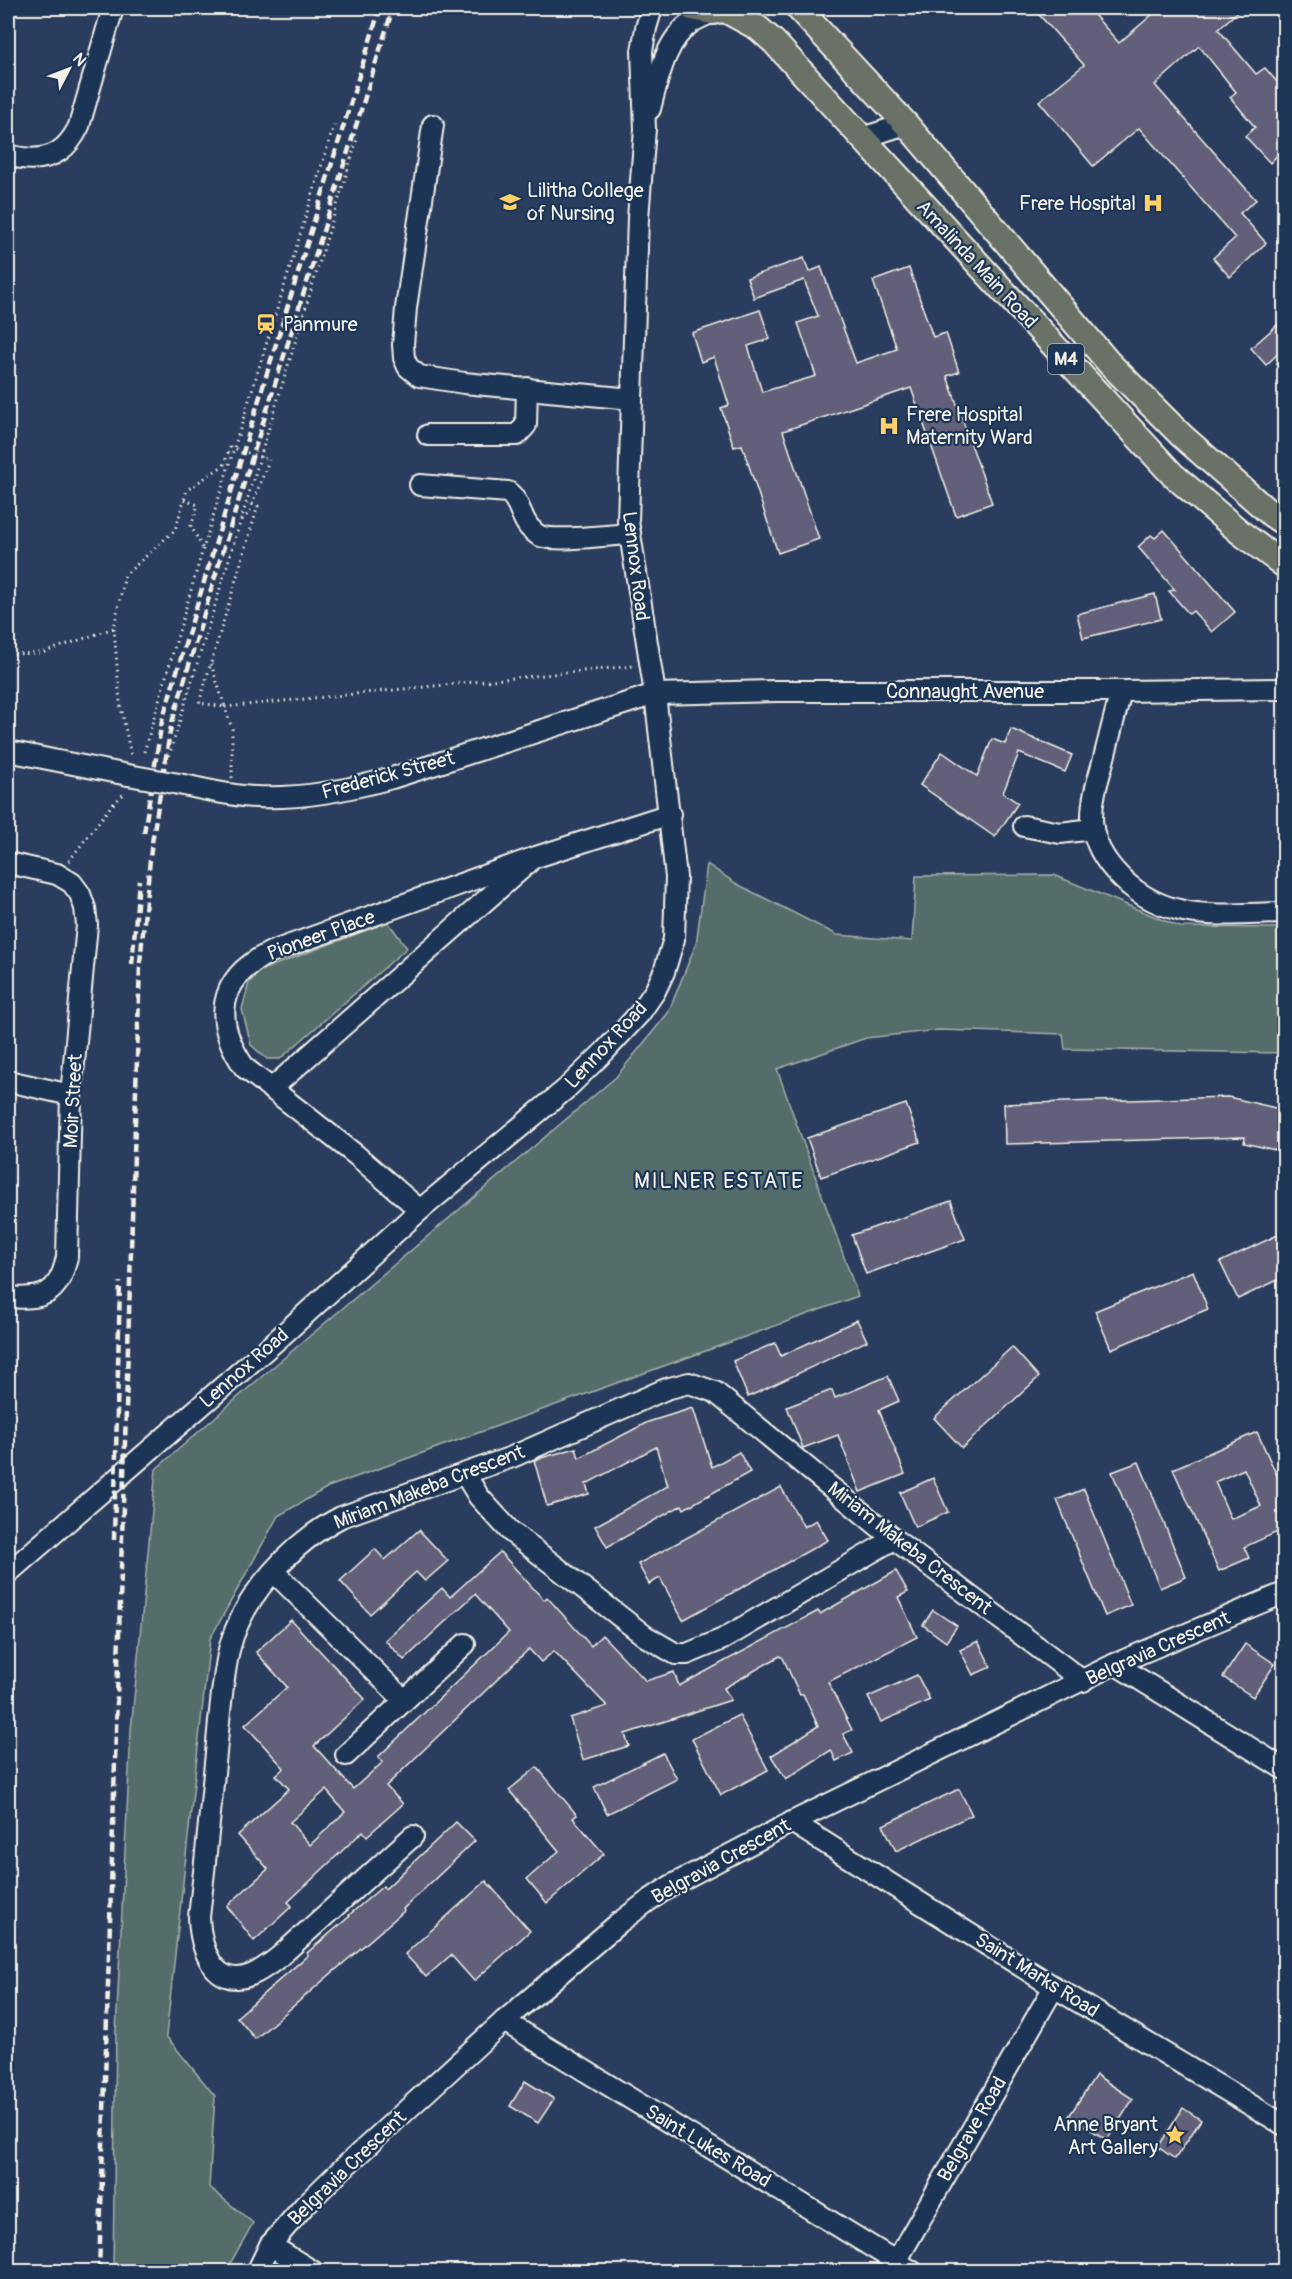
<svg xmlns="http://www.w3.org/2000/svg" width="1292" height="2279" font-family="Pangolin,sans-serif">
	<rect width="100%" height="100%" fill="#2b3d5e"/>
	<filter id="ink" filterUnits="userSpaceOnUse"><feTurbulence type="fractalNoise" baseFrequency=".0167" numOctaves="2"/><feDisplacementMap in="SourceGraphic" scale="12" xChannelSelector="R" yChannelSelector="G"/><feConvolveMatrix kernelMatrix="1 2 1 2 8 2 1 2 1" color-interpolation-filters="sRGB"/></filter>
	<g filter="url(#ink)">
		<g fill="#546d6a" stroke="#a4afa9" stroke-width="1.5">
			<polygon points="707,864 737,884 837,935 912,941 916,876 1054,875 1180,927 1284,928 1284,1053 1065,1049 1063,1034 939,1030 866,1038 777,1069 858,1296 328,1487 278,1516 210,1639 166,2036 215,2096 209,2187 253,2223 226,2271 113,2271 116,2031 131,1730 156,1469 253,1384 616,1077 668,1013 696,944"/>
			<polygon points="388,922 407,948 280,1059 267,1059 251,1045 242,1009 249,983 259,971"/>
		</g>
		<g fill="#625e7a" stroke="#f4f1e8" stroke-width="1.5" fill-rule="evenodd">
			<polygon points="1033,8 1088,8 1119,43 1160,8 1242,8 1218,29 1256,74 1265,68 1284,90 1284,148 1270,163 1245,136 1255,127 1230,97 1236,92 1199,46 1155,85 1256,200 1240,213 1266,243 1230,277 1213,258 1235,238 1139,128 1093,166 1039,101 1084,65"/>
			<polygon points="804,258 809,272 821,267 856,363 897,349 873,281 909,268 933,337 946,333 959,372 947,376 992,503 956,516 911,388 783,431 819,539 778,553 742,445 734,447 721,408 729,405 714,357 701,362 692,333 760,310 770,339 748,346 762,392 816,376 798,323 818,316 804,280 754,298 747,278"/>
			<polygon points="1284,319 1284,348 1266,365 1251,348"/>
			<polygon points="1164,530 1235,612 1212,632 1193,611 1189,614 1169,591 1175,590 1138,547 1151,535 1155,538"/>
			<polygon points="1155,594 1161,619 1083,638 1077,614"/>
			<polygon points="1011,729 1072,755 1065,772 1019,753 1003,793 1018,803 995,837 920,785 942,752 977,776 992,739 1005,744"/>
			<polygon points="1228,1097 1284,1110 1284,1152 1244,1143 1245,1137 1005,1144 1004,1104"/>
			<polygon points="906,1104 920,1142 821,1177 807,1138"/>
			<polygon points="951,1201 965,1239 866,1274 852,1235"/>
			<polygon points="1284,1232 1284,1277 1238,1299 1220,1262"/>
			<polygon points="1193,1271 1208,1309 1111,1349 1095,1311"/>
			<polygon points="857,1320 867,1341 748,1397 733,1361 775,1343 781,1356"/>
			<polygon points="1012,1347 1039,1377 962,1448 934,1418"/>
			<polygon points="888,1376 899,1401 879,1410 905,1474 860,1492 838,1435 803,1448 787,1407 832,1390 835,1398"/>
			<polygon points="693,1408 712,1467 739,1452 750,1472 684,1509 682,1505 607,1547 595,1526 668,1486 656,1447 586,1484 589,1494 547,1506 534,1460 576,1448 579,1458 648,1422"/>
			<path d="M1257,1432l27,59v38l-40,18 5,11 -30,13 -46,-102zM1244,1469l17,37 -30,13 -16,-37z"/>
			<polygon points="1139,1462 1186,1577 1160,1588 1112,1472"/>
			<polygon points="933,1478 948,1512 915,1527 900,1493"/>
			<polygon points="781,1487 804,1527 816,1520 828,1540 683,1620 660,1578 649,1584 638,1564"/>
			<polygon points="1084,1489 1131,1605 1105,1616 1057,1500"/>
			<polygon points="419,1530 448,1561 425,1581 416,1572 370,1614 340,1581 375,1549 385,1560"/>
			<path d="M500,1552l44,48 3,-3 44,49 11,-11 44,46 28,-9 5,14 139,-75 2,3 76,-43 12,21 -10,5 19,40 -89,45 24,48 -9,4 10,19 -17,8 -5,-11 -45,29 -15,-23 47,-30 -15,-32 -3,1 -17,-37 -3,-2 -56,32 7,12 -106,34 4,12 -46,14 -13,-42 37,-12 -53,-55 -13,11 -12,-13 -143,137 17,18 -36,32 -4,-5 -75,71 4,4 -38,35 -27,-35 41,-37 -30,-34 51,-46 -13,-14 8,-7 -39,-43 42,-38 -31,-35 35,-32 74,79 -51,47 39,43 30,-27 -5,-5 131,-125 -34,-38 -71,66 -19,-20 57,-52 8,9zM326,1790l19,22 -35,33 -20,-23z"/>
			<polygon points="933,1610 957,1626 946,1642 923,1625"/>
			<polygon points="978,1641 991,1667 973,1675 960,1650"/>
			<polygon points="1245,1644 1275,1664 1253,1697 1223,1677"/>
			<polygon points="917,1675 930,1700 881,1722 868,1697"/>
			<polygon points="739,1715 768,1770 721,1795 692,1739"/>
			<polygon points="663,1753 677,1779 607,1814 594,1787"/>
			<polygon points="537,1767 577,1815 573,1818 604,1854 547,1903 527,1879 559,1851 509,1790"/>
			<polygon points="959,1789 972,1815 896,1851 883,1825"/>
			<polygon points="456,1822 475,1841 403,1909 404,1911 255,2039 237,2017 308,1955 307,1953 350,1916 349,1915 383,1886 385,1889"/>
			<polygon points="486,1881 530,1931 474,1981 451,1955 426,1977 405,1954"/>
			<polygon points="1096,2075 1133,2099 1107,2140 1069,2116"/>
			<polygon points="525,2081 554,2099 538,2123 510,2106"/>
			<polygon points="1183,2108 1201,2120 1175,2159 1158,2147"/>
		</g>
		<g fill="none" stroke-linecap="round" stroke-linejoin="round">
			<g stroke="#f4f1e8" stroke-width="24">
				<g id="minor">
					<path d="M650,109c8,-30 15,-69 42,-87 7,-4 14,-7 21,-10"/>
					<polyline points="433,125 406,308 403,345 404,358 408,367 419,376 464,383 632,399"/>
					<polyline points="862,138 906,124"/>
					<path d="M8,155c32,9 56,3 71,-29l34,-118"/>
					<polyline points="428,435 517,435 526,425 527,388"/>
					<path d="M420,485l88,7c12,9 12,24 21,35 3,3 8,8 11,9 15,6 71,-1 90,-2"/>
					<path d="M1121,691c-6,24 -12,48 -18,71 -5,18 -11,36 -11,55 0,21 9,38 22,53 47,55 106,44 170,43"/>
					<polyline points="8,751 128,775"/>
					<path d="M179,784c25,5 51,12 77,13 47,2 91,-7 136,-19l263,-84 121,-3h345l163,-2"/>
					<polyline points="1024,826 1060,833 1093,829"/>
					<path d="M8,863l49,11 15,9 8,11 5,14 2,17 -16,170 -4,162c-8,38 -24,43 -59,40"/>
					<polyline points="8,1081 71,1095"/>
					<polyline points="271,1089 528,863"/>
					<path d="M420,1210l-64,-55 -111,-87c-33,-47 -28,-90 26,-116l265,-95 134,-43"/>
					<polyline points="465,1474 479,1497 510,1531 645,1636 676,1654 687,1654 723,1639 894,1539"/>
					<polyline points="274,1572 404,1700"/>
					<polyline points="8,1573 278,1339 420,1210 566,1089 605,1051 640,1013 655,991 664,972 674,939 676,877 655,694 628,521 638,218 645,129 642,51 646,28 652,8"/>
					<polyline points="1115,1664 1284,1769"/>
					<polyline points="346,1755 465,1644"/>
					<polyline points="792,1822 1054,1987 1284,2125"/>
					<path d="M413,1836l-134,121c-9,7 -18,14 -28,18 -39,15 -51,-30 -52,-58 6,-52 11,-103 16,-154 4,-38 6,-77 14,-113 13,-54 64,-108 112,-133l171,-60 154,-68 23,-6 26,9 179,147 189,142"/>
					<polyline points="504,2021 913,2272"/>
					<polyline points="270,2245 314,2272"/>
					<polyline points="257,2272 270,2245 304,2206 341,2170 504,2021 620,1922 648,1901 672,1885 792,1822 1115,1664 1284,1593"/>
					<polyline points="890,2272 1054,1987"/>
				</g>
			</g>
			<g stroke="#f4f1e8" stroke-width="28">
				<g id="major">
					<polyline points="692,8 713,12 731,8"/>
					<polyline points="798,8 906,124 1109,363 1182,436 1272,515 1284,523"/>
					<polyline points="725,10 758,28 774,42 1173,475 1241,533 1284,565"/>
				</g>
			</g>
			<g stroke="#f4f1e8" stroke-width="3" stroke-dasharray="1.5 4.5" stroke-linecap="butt">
				<polyline points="184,500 198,505 191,526 203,549"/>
				<polyline points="242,520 249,513 269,460"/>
				<polyline points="114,628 120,702 131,756"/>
				<polyline points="8,654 42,653 114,628 125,575 175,530 187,490 224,465 230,447"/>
				<polyline points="211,664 225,707 199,703 258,506 252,504"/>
				<polyline points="144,752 203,549 335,122"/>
				<polyline points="169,756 358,136"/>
				<polyline points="232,778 232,729 225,707 633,666"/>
				<polyline points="69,861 111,806 126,792"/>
			</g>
			<use href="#minor" stroke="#1d3557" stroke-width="20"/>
			<use href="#major" stroke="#6a7166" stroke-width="24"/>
			<g stroke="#f4f1e8" stroke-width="4.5" stroke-dasharray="9 4.5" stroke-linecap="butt">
				<polyline points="144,833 162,721 267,373 380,8"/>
				<polyline points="132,964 139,880"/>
				<polyline points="114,1540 120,1282"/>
				<polyline points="99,2272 140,963 151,849 171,726 219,563 393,8"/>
			</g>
			<g stroke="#f4f1e8" stroke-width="24" stroke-linecap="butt">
				<polyline id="minor-bridge" points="128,775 179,784"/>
			</g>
			<polyline stroke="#f4f1e8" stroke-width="3" stroke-dasharray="1.5 4.5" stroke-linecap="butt" points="230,447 269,460"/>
			<use href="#minor-bridge" stroke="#1d3557" stroke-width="20"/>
		</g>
	</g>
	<defs>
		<g id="university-bare" transform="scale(1.62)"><path d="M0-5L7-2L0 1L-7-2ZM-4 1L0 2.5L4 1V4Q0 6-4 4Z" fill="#ffd166" stroke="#1d3557" stroke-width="2.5" paint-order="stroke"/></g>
		<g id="hospital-bare" transform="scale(1.62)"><path d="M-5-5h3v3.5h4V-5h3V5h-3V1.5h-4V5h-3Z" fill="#ffd166" stroke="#1d3557" stroke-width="2.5" paint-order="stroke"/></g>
		<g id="station-bare" transform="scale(1.62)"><path d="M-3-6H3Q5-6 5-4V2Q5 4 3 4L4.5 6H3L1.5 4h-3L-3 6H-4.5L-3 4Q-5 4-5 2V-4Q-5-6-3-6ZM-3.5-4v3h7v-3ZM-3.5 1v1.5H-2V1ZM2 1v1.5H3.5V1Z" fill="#ffd166" stroke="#1d3557" stroke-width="2.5" paint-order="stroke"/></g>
		<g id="sight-bare" transform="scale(1.62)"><path d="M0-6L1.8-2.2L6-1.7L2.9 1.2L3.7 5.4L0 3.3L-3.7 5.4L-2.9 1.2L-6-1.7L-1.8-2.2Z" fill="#ffd166" stroke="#1d3557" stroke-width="2.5" paint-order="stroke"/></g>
	</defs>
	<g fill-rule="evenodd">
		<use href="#university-bare" x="510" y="202"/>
		<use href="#hospital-bare" x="1153" y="203"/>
		<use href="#station-bare" x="266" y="324"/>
		<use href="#hospital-bare" x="889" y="426"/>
		<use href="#sight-bare" x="1175" y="2135"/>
	</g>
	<g text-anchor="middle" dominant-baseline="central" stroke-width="4.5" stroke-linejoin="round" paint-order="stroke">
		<rect fill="#1d3557" stroke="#b4b9bc" stroke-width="1.5" x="1048" y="344" width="36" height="30" rx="4.5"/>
		<g font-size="18" font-weight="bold" fill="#f4f1e8">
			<text x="1066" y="359">M4</text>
		</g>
		<g font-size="20" fill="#f4f1e8" stroke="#1d3557" text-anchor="start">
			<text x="527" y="190">Lilitha College<tspan x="527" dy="23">of Nursing</tspan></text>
			<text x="1136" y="203" text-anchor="end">Frere Hospital</text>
			<text x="283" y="324">Panmure</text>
			<text x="906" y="414">Frere Hospital<tspan x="906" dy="23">Maternity Ward</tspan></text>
			<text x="1158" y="2124" text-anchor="end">Anne Bryant<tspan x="1158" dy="23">Art Gallery</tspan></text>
		</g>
		<g font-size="20" fill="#f4f1e8" stroke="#1d3557">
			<text transform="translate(977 264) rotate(47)">Amalinda Main Road</text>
			<text transform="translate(636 566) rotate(83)">Lennox Road</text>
			<text x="965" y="691">Connaught Avenue</text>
			<text transform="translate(388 775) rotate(-15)">Frederick Street</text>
			<text transform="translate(321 935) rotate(-20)">Pioneer Place</text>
			<text transform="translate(606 1045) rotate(-47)">Lennox Road</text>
			<text transform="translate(73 1101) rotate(-87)">Moir Street</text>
			<text transform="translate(244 1368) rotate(-41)">Lennox Road</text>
			<text transform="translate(429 1487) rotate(-21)">Miriam Makeba Crescent</text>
			<text transform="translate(910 1548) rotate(38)">Miriam Makeba Crescent</text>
			<text transform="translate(1158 1648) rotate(-24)">Belgravia Crescent</text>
			<text transform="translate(721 1861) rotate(-29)">Belgravia Crescent</text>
			<text transform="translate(1037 1975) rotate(32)">Saint Marks Road</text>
			<text transform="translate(972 2129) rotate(-60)">Belgrave Road</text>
			<text transform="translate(708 2146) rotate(31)">Saint Lukes Road</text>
			<text transform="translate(347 2168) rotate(-44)">Belgravia Crescent</text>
		</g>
		<g font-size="22" letter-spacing="1.5" fill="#f4f1e8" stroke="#1d3557">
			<text x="719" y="1181">MILNER ESTATE</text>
		</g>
	</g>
	<rect width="1292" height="2279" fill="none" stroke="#1d3557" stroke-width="30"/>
	<rect x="15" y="15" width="1262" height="2249" fill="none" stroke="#f4f1e8" stroke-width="2" filter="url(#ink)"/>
	<g transform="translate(69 69) rotate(48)" stroke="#1d3557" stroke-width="4.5" paint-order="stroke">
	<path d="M0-4.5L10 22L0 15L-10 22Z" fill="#f4f1e8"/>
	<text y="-9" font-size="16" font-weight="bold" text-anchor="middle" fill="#f4f1e8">N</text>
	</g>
</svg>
